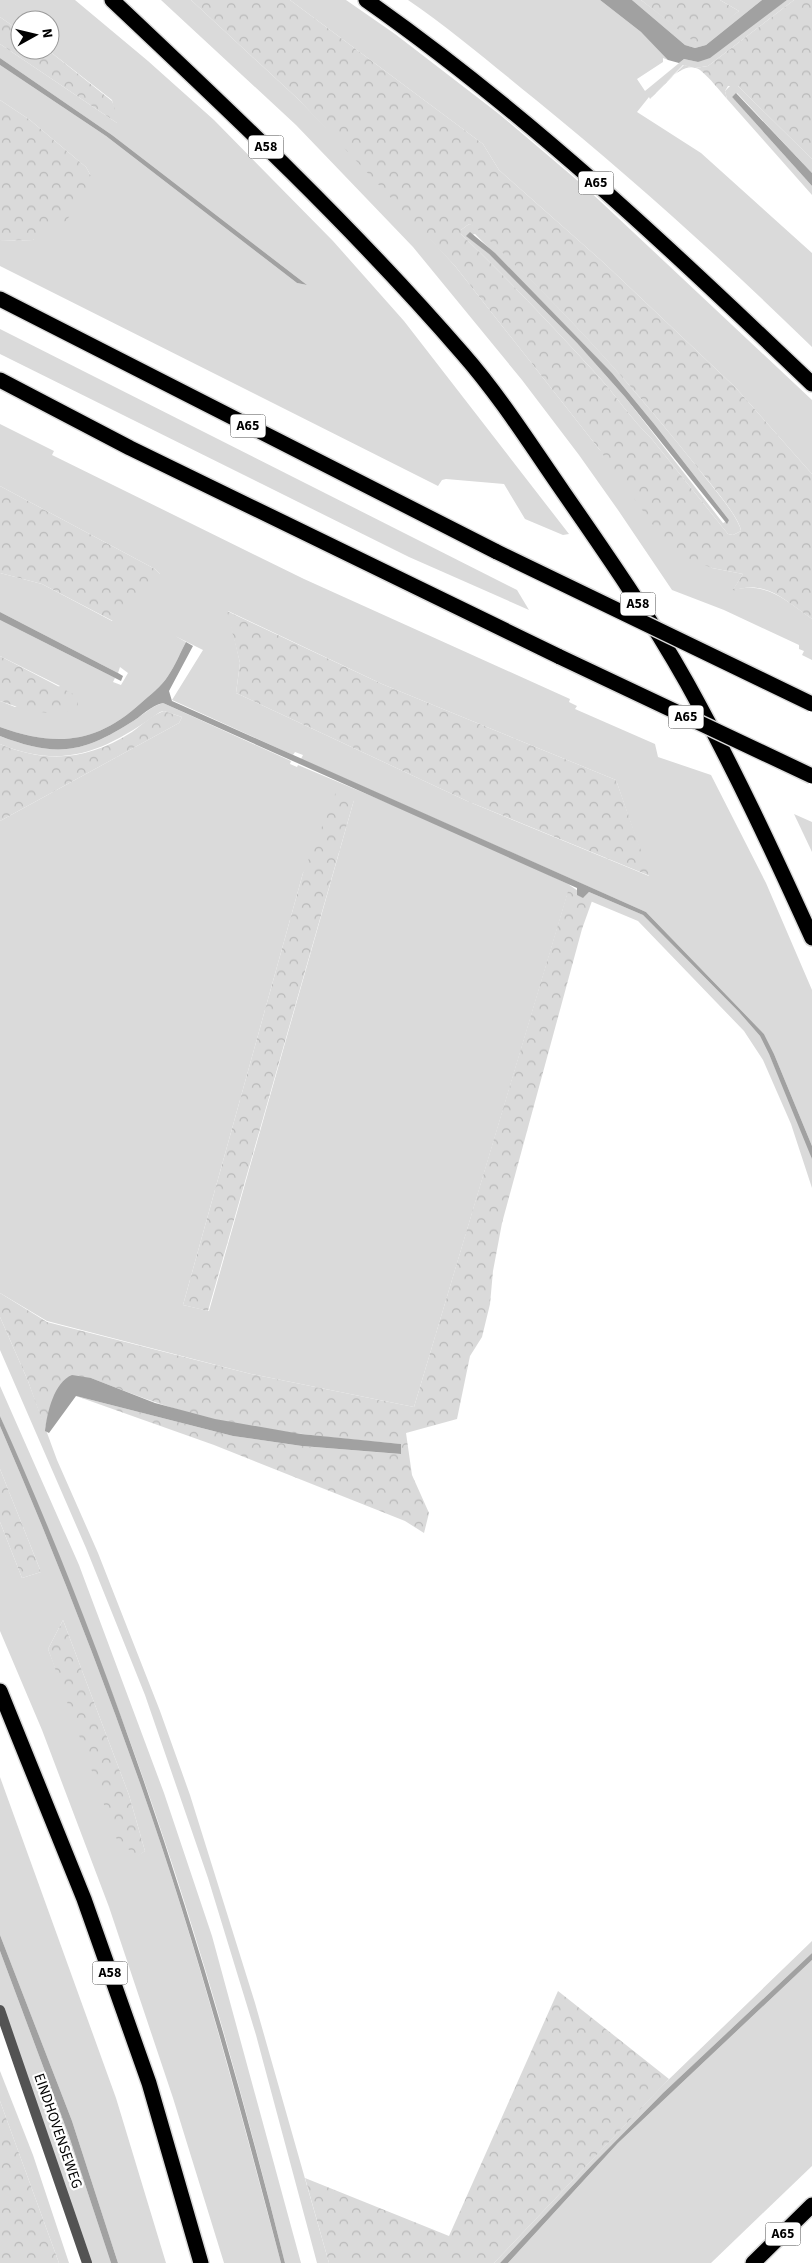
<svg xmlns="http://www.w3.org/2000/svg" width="812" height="2263" font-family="'Source Sans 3',sans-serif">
	<defs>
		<pattern id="forest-crowns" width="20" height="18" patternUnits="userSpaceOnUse" patternTransform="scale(1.25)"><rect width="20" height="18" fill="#dadada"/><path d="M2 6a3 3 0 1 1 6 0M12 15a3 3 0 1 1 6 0" fill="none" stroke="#b9b9b9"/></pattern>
	</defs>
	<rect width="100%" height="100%" fill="#fff"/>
	<g fill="#dadada" fill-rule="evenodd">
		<polygon points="0,0 75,0 148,61 214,120 333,241 404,321 569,534 563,535 525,519 504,484 446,479 442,480 438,486 0,266 0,241 33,240 91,176 86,167 30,120 0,100 0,65 106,136 297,283 307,285 112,135 0,58 0,44 117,123 112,100 48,50 50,50 50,20 20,20 20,31 0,17"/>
		<path d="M161,0h30l107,99 89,92 68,75 144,183 113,119 31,6 -10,16c34,-9 53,11 79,29v41l-10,-5 2,-4 -5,-2v-4l-75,-35 -52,-20 -54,-80 -39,-55 -57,-75 -109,-133 -117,-122z"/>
		<polygon points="290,0 346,0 395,34 499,114 584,186 812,400 812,474 736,388 604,263 499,170 483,144"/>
		<path d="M408,0h192l41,32 27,26v2l-5,-2v4l-26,17 8,12 39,-32 14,3 89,-62h7l-86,66 -13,2 -12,-3 -33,34 -1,-2 -12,15 64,41 111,100v94c-88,-86 -180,-169 -276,-247 -42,-34 -83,-69 -128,-100z"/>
		<polygon points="632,0 641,0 696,42 739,11 720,0 762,0 706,45 695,48 685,45"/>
		<polygon points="732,84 738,86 812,159 812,173 737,93 732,97 812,186 812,195 727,99 725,91"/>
		<path d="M469,224l6,2c83,77 156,157 226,246 9,12 38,45 40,59l-8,4 -5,-1 -77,-96c-20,-19 -34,-41 -52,-61 -45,-49 -90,-97 -138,-143v-4zM475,234l137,139 43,52 74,95 -6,3 -98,-126 -48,-54 -88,-89 -22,-18z"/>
		<polygon points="0,329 517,590 529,610 409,557 0,354"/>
		<path d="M0,424l54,27 -2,4 252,124 266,120 -1,3 8,4 -2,3 80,35 3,13 53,18 55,108 46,107v156l-38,-92 -10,-20 -118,-122 -345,-153 2,-4 -8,-3 -2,3 -121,-55 31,-50 -28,-14 11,6c-6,11 -11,24 -18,34 -7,11 -17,18 -27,27 -45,41 -85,44 -141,24v-26l15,6 45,-21 -60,-30v-36l115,58 -2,4 8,3 7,-12 -8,-6 -2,6 -118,-61v-39l42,11 70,37 48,-47 -5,-5 -155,-83zM228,611l154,73 234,96 33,96 -182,-75 -231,-108 4,-30z"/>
		<path d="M163,703l128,58 -1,3 7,3 1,-2 156,66 114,53 10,7 -1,4 -9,-3 -154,515 -163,-33 -204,-53 -47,-28v-472l179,-98 3,-6 -18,-6 -4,1c-54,38 -95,59 -160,32v-8c55,21 81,18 130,-13 11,-6 21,-17 33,-20zM354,800l-145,511 -26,-6 120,-432z"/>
		<polygon points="794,814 812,822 812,852"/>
		<polygon points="589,892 643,915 739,1012 760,1036 769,1054 805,1137 812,1159 812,1188 791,1124 763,1060 744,1031 638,921 583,898"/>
		<polygon points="0,1317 28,1381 57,1460 98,1553 160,1711 190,1795 255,2003 329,2263 317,2263 256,2035 208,1878 145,1695 86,1548 0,1350"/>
		<path d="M0,1386l79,179 85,228 48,143 89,327h-16c-44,-178 -95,-357 -158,-530 -39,-107 -83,-212 -127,-317z"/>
		<path d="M0,1426c51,118 98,238 141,360 55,156 97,317 140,477h-57l-51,-165 -64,-191 -67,-177 -42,-99v-109l22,56 19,-6 -41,-103zM63,1620l66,175 16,56 -8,5 -67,-150 -22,-57z"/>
		<polygon points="0,1777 116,2098 166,2263 118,2263 72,2121 0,1935"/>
		<polygon points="812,1941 812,1953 663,2093 592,2165 500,2263 494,2263 663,2085"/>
		<polygon points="0,1951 69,2136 111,2263 89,2263 0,2015"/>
		<polygon points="812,1960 812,2166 711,2263 508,2263 618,2143"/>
		<polygon points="0,2071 33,2155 69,2263 59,2263 0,2101"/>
	</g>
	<g fill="url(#forest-crowns)" fill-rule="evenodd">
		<path d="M191,0h99l193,144 16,26 105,93 132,125 76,86v145c-27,-18 -45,-40 -80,-28l11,-17 -31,-6 -40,-16 -73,-103 -144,-183 -157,-167zM469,224l6,3c83,76 156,156 226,245 9,11 39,46 40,59l-8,4 -5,-1 -77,-96c-20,-19 -34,-41 -52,-61 -45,-49 -90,-97 -138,-143v-4z"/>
		<polygon points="641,0 720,0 739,11 699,43 693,41"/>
		<path d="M794,0h18v159l-74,-73h-10l-3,5 2,8c-8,-9 -17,-21 -27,-29 -17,-12 -39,18 -50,29l34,-34 11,3 13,-2z"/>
		<polygon points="0,17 20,31 20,50 48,50 112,101 119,120 117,123 0,44"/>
		<polygon points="0,100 30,120 86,167 91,176 79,203 66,221 33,240 0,241"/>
		<polygon points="0,486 155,569 160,574 160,579 113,621 42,584 0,573"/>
		<polygon points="227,611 382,684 616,780 650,876 467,801 236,693 240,663"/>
		<path d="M0,656l77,40 1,11c-20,13 -57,2 -78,-6z"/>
		<path d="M164,711l18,6 -3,6 -179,98v-77c47,20 88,16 132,-12 10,-7 20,-17 32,-21z"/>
		<polygon points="336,792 354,800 208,1311 183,1305 303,873"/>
		<path d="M568,891l24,10 -10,28 -80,294 -9,48 -3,33 -8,33 -12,19 -13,63 -51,14 6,42 17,38 -5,20 -19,-12 -191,-76 -138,-49 157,40 69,10 98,8 1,-10c-68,-6 -135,-12 -201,-28 -38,-10 -73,-24 -109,-38l-43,38 -3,13 -17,-48 -28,-64v-24l47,29 204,52 163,33z"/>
		<polygon points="0,1469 41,1572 22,1578 0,1522"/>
		<polygon points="63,1620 129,1795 145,1851 137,1857 116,1838 48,1649"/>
		<polygon points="558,1991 669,2079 494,2263 329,2263 305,2178 449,2236"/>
		<polygon points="0,2101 59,2263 0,2263"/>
	</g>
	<g fill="#a1a1a1">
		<polygon points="600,0 632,0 685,45 695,48 706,45 762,0 787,0 710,58 698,62 684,59 679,63 668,60 641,32"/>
		<polygon points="0,58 112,135 307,285 297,283 106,136 0,65"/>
		<polygon points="736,93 812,173 812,186 732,97"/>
		<polygon points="470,232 495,253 612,373 655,425 729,520 727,524 625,397 577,343 489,254 466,236"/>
		<polygon points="0,612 118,673 123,676 121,681 0,620"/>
		<path d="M186,642l7,4 -24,45 3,10 474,211 118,122 10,20 38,92v13l-43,-105 -9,-18 -21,-24 -96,-97 -54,-23 -6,6 -6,-3v-7l-9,-4 -405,-181c-12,2 -22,14 -33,20 -49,31 -75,34 -130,13v-9c56,20 96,17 141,-24 10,-9 20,-16 27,-27 7,-10 12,-23 18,-34z"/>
		<path d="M72,1375l19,3 64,25 60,16 86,15 100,10v10l-99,-8 -69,-10 -157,-40 -27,37 -4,-2c2,-18 9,-49 27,-56z"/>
		<path d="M0,1416c122,271 213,558 285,847h-4c-42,-160 -85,-321 -140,-477 -43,-122 -90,-242 -141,-360z"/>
		<polygon points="0,1935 72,2121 118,2263 111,2263 69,2136 0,1951"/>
		<polygon points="812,1953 812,1960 618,2143 508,2263 500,2263 592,2165 663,2093"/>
	</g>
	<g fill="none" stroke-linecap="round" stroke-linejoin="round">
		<g stroke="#dbdbdb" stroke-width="18">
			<g id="motorway">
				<path d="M112,0c121,114 242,228 351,354 37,42 69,93 101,139 43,62 86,124 123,190 46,83 86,169 125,255"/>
				<path d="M366,0c161,113 304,248 446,384"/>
				<polyline points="0,299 497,552"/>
				<polyline points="0,380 130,448 560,657"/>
				<polyline points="0,1691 84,1899 149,2083 201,2263"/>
				<polyline points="753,2263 812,2205"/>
			</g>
		</g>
		<polyline stroke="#535353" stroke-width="10" points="0,2010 87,2263"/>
		<use href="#motorway" stroke="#000" stroke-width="15"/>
		<g stroke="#dbdbdb" stroke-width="18" stroke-linecap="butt">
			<g id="motorway-bridge">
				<polyline points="497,552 812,704"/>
				<polyline points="560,657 812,776"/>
			</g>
		</g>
		<use href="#motorway-bridge" stroke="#000" stroke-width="15"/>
	</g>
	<g text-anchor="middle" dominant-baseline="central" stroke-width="4.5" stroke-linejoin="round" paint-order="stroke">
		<g fill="#fff" stroke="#4c4c4c" stroke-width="1">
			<rect x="248.5" y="135.5" width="35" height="23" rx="4"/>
			<rect x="578.5" y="171.5" width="35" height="23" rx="4"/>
			<rect x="230.5" y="414.5" width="35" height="23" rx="4"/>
			<rect x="620.5" y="592.5" width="35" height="23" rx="4"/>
			<rect x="668.5" y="705.5" width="35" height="23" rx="4"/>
			<rect x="92.5" y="1961.5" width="35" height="23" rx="4"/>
			<rect x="765.5" y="2222.5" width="35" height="23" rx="4"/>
		</g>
		<g font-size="14" font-weight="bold" fill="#000">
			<text x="266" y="147">A58</text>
			<text x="596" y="183">A65</text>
			<text x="248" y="426">A65</text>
			<text x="638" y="604">A58</text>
			<text x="686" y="717">A65</text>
			<text x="110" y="1973">A58</text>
			<text x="783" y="2234">A65</text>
		</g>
		<g font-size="15" fill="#000" stroke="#fff">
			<text transform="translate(58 2131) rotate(71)">EINDHOVENSEWEG</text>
		</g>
	</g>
	<g transform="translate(35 35) rotate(82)"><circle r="24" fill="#ffffff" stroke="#999999"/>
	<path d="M0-4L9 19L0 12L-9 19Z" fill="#000000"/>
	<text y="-8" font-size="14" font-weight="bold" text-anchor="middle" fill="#000000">N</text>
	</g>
</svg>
